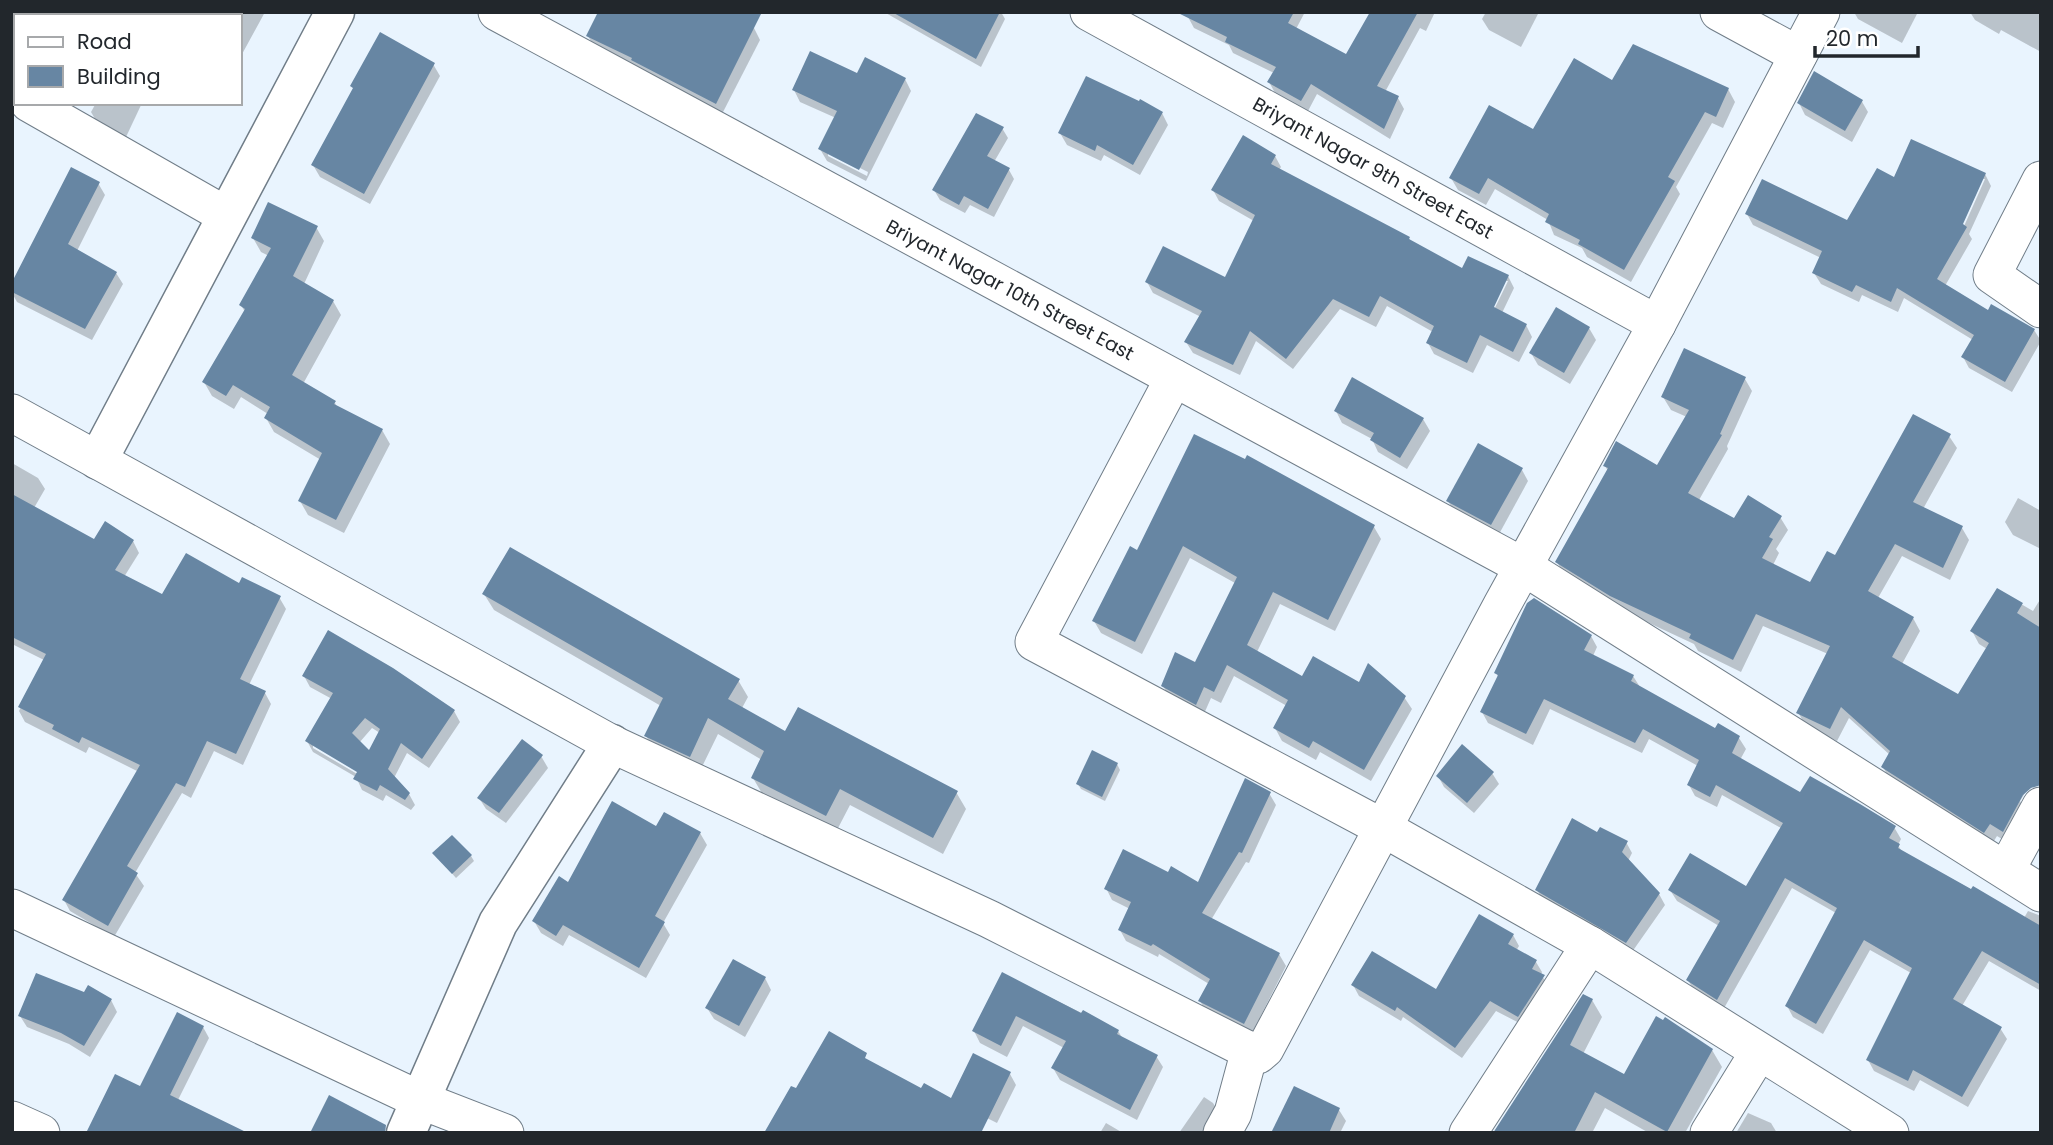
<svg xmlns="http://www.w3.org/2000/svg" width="2053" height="1145" font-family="Poppins,sans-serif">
	<rect width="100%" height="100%" fill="#e9f4fe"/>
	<g fill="#0003" fill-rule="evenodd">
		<polygon points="17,12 83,12 81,16 23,16"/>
		<polygon points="200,12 265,12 241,56 240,16 198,16"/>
		<polygon points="884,12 1001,12 1005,19 981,67"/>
		<polygon points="1179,12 1305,12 1296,29 1346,57 1372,12 1435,12 1426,31 1420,28 1385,92 1398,98 1404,109 1390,139 1317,94 1308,111 1275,93 1269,82 1274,73 1233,53 1229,45 1194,28 1188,17"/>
		<polygon points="1486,12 1539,12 1521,47 1489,30 1482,19"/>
		<polygon points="1854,12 1918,12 1902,43 1858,19"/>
		<polygon points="1970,12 2041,12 2041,52 2001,30 1999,34 1975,20"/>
		<polygon points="754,28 760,40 722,114 595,48 588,36"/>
		<polygon points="433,64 440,76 370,204 320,177 313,165 354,90 352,86"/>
		<path d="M858,75l47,4 6,12 -45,90 -39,-20 -7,-12 16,-31 -36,-16 -6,-12zM828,152l40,20 -1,4 -39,-20z"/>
		<polygon points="1613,83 1728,89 1735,102 1723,128 1712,123 1676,187 1680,194 1631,282 1587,257 1582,248 1554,235 1548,220 1495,189 1486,205 1458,190 1451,178"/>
		<polygon points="1861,100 1868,112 1852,142 1805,115 1799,103"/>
		<polygon points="96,103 142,103 126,137 98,124 91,112"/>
		<polygon points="1162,113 1168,125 1140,175 1104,155 1101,161 1067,145 1060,133"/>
		<polygon points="1002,128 1008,138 994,162 1009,170 1014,179 994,217 970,205 965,213 940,200 934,190"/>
		<path d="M1275,156l6,11 -2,3 130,68 2,5 52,28 45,5 6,12 -12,25 24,12 6,12 -13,25 -32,-17 -14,28 -39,-19 -6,-11 5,-11 -46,-26 -11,21 -36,-18 -47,60 -37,-28 -16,34 -47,-22 -7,-11 15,-25 -48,-24 -6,-11 79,-3 28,-58 -35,-20 -6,-11zM1504,281h4l-17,35 -3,-2z"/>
		<path d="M1985,174l6,12 -22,48 3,5 -27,47 44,27 45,17 7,11 -29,51 -43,-24 -6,-11 10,-17 -69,-42 -6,14 -36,-17 -3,7 -38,-18 -7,-11 7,-15 -68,-33 -6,-11 100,8 47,-42zM1981,179h4l-24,54 -4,-2z"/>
		<polygon points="98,183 105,195 77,251 116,273 123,284 92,340 17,302 12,293 12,286"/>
		<polygon points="316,227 324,241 304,284 333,301 341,315 303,384 335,403 337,407 382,430 390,444 344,533 308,515 300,501 321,460 274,432 266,418 268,414 241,397 234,409 212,396 204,382 245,312 241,305 269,256 261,252 253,238"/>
		<polygon points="1589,328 1596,340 1570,384 1538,365 1531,353"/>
		<polygon points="1745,379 1752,391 1727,446 1728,449 1699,500 1735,520 1780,517 1788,530 1776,549 1779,553 1773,565 1811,584 1949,436 1957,448 1923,509 1962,528 1969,540 1950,580 1902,556 1878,598 1913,618 1920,631 1902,664 1959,697 1987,649 1979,644 1972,631 1997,590 2033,611 2041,598 2041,766 2020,801 2027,813 2010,844 1997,836 1992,844 1890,780 1883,767 1890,755 1849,718 1837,741 1805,725 1798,712 1828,654 1763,626 1741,672 1698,651 1694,644 1619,609 1564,575 1557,562 1608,471 1605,466 1658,467 1687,417 1671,410 1663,397"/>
		<polygon points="1336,411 1423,419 1430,431 1407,469 1378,452 1372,439 1342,423"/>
		<polygon points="1195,436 1374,527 1381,539 1335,631 1280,604 1257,652 1302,678 1360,684 1404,697 1412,709 1371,781 1320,752 1316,760 1282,741 1275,728 1287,706 1234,676 1221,703 1211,698 1203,716 1170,698 1163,686 1196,664 1235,583 1190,558 1142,654 1101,633 1094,621 1138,552"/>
		<polygon points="12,463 38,478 45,489 34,508 94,542 133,541 139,553 124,577 163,597 240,585 279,597 286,609 249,685 265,693 271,704 243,765 214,751 191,798 182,793 135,873 144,886 114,937 70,911 64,900 139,772 89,747 86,753 25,722 19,711 44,660 12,644"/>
		<polygon points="1522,470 1528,481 1498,536 1455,513 1448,501"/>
		<polygon points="2018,498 2041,511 2041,549 2013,535 2005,522"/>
		<polygon points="484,594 738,680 748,697 742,708 786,733 956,792 966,809 943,854 850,805 836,832 763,795 753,778 762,760 718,734 699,773 656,752 646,736 661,706 494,610"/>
		<polygon points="1591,636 1597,647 1593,656 1633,676 1640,687 1716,730 1739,738 1746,749 1740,760 1801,795 1894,827 1901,839 1898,845 1902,852 2024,918 2028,911 2041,916 2041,991 1989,961 1962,1006 2000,1028 2007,1039 1968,1107 1920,1080 1914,1091 1874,1071 1868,1060 1911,973 1870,950 1823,1034 1793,1017 1787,1006 1836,913 1792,888 1723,1010 1694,991 1688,980 1719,926 1677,901 1670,890 1747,889 1781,828 1722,795 1717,807 1695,796 1689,785 1698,766 1649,739 1642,753 1550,709 1533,745 1488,723 1482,712 1499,678 1496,673"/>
		<path d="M304,676l150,35 6,11 -31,46 -22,-15 -13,25 15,16 6,11 -4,5 -25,-15 -3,6 -21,-11 -6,-13 -43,-25 -6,-11 25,-42 -22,-12zM372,728l8,5 -11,20 -10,-10zM313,744l53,31 -2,3 -51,-30z"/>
		<polygon points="541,756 548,768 506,823 486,809 479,798"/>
		<polygon points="1117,764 1120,770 1105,801 1081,789 1078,784"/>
		<polygon points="1492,773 1499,784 1474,813 1444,787 1438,776"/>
		<polygon points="1269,793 1276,805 1249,863 1246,862 1211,920 1279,954 1286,966 1251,1035 1207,1013 1200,1001 1209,984 1159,954 1158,957 1126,941 1120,930 1130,909 1112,900 1106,888 1168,874 1199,884"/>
		<polygon points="657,829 700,833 707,845 663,923 670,935 646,978 569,935 563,946 541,933 534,921 569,884"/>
		<polygon points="1598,834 1626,842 1632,853 1628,861 1659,894 1665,905 1632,952 1543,900 1537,890"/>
		<polygon points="435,854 471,856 474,861 456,878"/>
		<polygon points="1513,935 1519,946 1516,951 1536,962 1542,972 1541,975 1550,987 1525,1026 1496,1011 1462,1058 1403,1017 1401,1021 1359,996 1353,985 1437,991"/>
		<polygon points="1003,974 1118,1031 1123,1039 1156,1056 1163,1067 1137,1120 1060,1080 1053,1068 1064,1048 1023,1026 1007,1057 980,1043 974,1031"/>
		<polygon points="765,978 771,990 745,1037 714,1019 707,1008"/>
		<polygon points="85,994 111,1000 117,1012 90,1057 69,1044 27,1027 20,1016"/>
		<polygon points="1592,1000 1602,1017 1583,1054 1625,1076 1712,1050 1722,1067 1685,1133 1649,1133 1605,1108 1592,1133 1495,1133"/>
		<polygon points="203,1027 209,1038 178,1100 141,1089"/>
		<polygon points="1010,1074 1016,1085 997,1123 961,1105"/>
		<polygon points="1204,1097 1213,1103 1221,1116 1212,1133 1179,1133"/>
		<polygon points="1339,1110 1346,1121 1340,1133 1278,1133"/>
		<polygon points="1748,1113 1771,1123 1777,1133 1736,1133"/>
		<polygon points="1106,1123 1123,1133 1100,1133"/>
	</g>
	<g fill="#6786a3" fill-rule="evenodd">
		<polygon points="598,12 762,12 716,104 631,60 632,58 586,36"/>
		<polygon points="892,12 1000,12 976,59"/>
		<polygon points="1176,12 1294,12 1288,23 1346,54 1370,12 1418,12 1377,86 1399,96 1384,129 1311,84 1301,101 1267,82 1276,67 1225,42 1227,37"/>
		<polygon points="380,32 435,63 364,194 311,165 353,88 350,86"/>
		<polygon points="1633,44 1729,88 1716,117 1705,112 1668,177 1675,181 1624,270 1578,244 1580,240 1545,222 1549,214 1488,178 1479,194 1449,178 1489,105 1533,129 1574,58 1612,80"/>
		<polygon points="810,51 857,73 865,57 906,78 859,170 818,149 837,111 792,90"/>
		<polygon points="1814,71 1863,100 1845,131 1797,103"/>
		<polygon points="1086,76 1139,101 1140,99 1163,112 1133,165 1097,145 1095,151 1058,133"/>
		<polygon points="976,113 1004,127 987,156 1010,168 988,209 964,196 959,205 932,190"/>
		<polygon points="1243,135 1276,155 1271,164 1410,237 1409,239 1462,268 1468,256 1509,275 1494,307 1527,324 1513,352 1480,335 1467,363 1426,343 1434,326 1380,296 1369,317 1333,299 1286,359 1250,331 1233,365 1184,342 1202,311 1145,282 1163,246 1225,277 1255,215 1211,190"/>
		<polygon points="1911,139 1986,173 1963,224 1967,227 1937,279 1988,310 1991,304 2035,329 2005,382 1961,357 1974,335 1897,288 1891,302 1856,285 1852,292 1812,273 1822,251 1745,214 1762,179 1847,220 1877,168 1894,177"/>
		<polygon points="71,167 100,182 68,244 117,272 85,329 12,292 12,282"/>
		<polygon points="268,202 318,226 293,276 334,300 292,375 336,401 334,404 383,429 336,520 298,501 322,453 264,418 270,407 233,385 226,396 202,382 245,309 239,305 271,248 251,238"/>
		<polygon points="1556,307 1590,327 1564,373 1529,353"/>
		<polygon points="1684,348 1746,377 1720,434 1722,435 1688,493 1734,518 1748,495 1782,516 1769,537 1773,539 1762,558 1810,582 1827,551 1835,555 1913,414 1951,434 1913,502 1963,526 1943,568 1895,544 1868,591 1914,617 1892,657 1958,694 1989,643 1970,631 1997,588 2023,603 2017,613 2041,628 2041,785 2031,788 2023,795 2003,832 1990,824 1984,833 1881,767 1890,751 1841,707 1830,729 1796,713 1830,646 1756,614 1733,660 1689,638 1691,634 1610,596 1555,562 1608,468 1603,466 1616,441 1657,465 1689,410 1661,397"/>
		<polygon points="1352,377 1424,418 1400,458 1370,440 1374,433 1334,411"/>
		<polygon points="1194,434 1245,459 1247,455 1375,525 1328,620 1273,592 1247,645 1302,676 1313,656 1359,682 1368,663 1406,696 1364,770 1313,741 1309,748 1273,728 1288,700 1227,665 1214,692 1204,687 1196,705 1161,686 1175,652 1195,662 1237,577 1183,546 1135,642 1092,621 1130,546 1137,550"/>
		<polygon points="1478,443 1523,468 1491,525 1446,501"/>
		<polygon points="12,494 94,539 105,521 134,540 115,570 162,594 186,553 239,583 242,577 281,596 240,679 266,691 236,754 207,741 185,787 176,783 127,866 138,873 108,926 62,900 140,765 82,737 79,743 52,729 54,725 18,707 46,654 12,637"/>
		<polygon points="510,547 740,679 728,699 785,731 798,707 958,791 933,838 840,789 826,816 751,778 764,751 708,718 690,757 644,736 663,698 482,594"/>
		<polygon points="1534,598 1592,635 1584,650 1634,675 1631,681 1715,728 1718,723 1740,736 1732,753 1800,792 1810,776 1860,804 1896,826 1889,838 1900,844 1898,848 1971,889 1973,886 2041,926 2041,985 1982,951 1953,999 2002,1027 1962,1097 1913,1070 1908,1081 1866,1060 1912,968 1864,940 1816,1024 1785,1006 1837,908 1785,878 1717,1000 1686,980 1720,921 1668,890 1690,853 1746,886 1783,823 1716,785 1710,797 1687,785 1699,760 1643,729 1635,743 1544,699 1526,734 1480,712 1498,675 1494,673 1527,603"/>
		<path d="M328,630l65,38 62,42 -33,49 -21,-16 -13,26 22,24 -5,7 -25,-15 -3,6 -24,-12 4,-7 -52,-31 28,-48 -31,-17zM365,718l15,11 -11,21 -17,-17z"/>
		<polygon points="522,739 543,755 499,813 477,798"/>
		<polygon points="1462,744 1494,772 1467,803 1436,776"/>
		<polygon points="1092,750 1118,763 1102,797 1076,784"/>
		<polygon points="1245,778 1271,792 1242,853 1239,852 1202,913 1280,953 1244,1024 1198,1001 1210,979 1153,944 1151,946 1118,930 1131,902 1104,889 1123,849 1168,872 1171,866 1198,882"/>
		<polygon points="612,801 656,826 664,812 701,832 655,916 665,922 639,968 563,925 556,936 532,921 559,876 568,882"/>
		<polygon points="1572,818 1597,832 1600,827 1628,841 1622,852 1660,893 1626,943 1535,890"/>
		<polygon points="452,835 472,855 452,874 432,853"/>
		<polygon points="1479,914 1514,934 1508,944 1537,960 1532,969 1545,975 1518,1017 1490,1001 1455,1048 1397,1007 1395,1011 1351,985 1372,951 1436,989"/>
		<polygon points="733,959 766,977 739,1026 705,1008"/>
		<polygon points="1002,972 1081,1013 1083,1010 1119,1030 1117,1034 1158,1055 1130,1110 1051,1068 1066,1041 1016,1016 1001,1046 972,1031"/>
		<polygon points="36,973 84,992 88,985 112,999 84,1046 61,1033 18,1016"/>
		<polygon points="1583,994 1593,999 1570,1045 1624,1074 1656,1016 1663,1020 1665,1017 1713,1049 1667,1132 1595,1092 1574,1133 1493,1133"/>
		<polygon points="177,1012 204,1026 170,1095 248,1133 86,1133 115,1074 140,1086"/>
		<polygon points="829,1031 867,1053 865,1058 921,1088 924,1083 951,1098 973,1053 1011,1072 981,1133 764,1133 791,1086 796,1088"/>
		<polygon points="1294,1086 1340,1108 1329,1133 1271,1133"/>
		<polygon points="329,1095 386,1125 385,1133 310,1133"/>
	</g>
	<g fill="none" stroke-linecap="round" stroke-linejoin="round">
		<g stroke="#707d88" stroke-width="39">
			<g id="street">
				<polyline points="497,12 1524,567 2041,893"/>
				<polyline points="1089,12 1657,324"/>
				<polyline points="1719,12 1798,55"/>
				<polyline points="29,103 227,216"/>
				<polyline points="2041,180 1992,275 2041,309"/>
				<polyline points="1174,378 1034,642 1383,828 1590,945 1890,1133"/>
				<polyline points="12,413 612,744 989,919 1258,1055 1265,1049 1502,605 1657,324 1821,12"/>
				<polyline points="2006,870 2041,806"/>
				<polyline points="12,908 420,1100 505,1133"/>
				<polyline points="12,1120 41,1133"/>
				<polyline points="1222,1133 1233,1113 1250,1050"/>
				<polyline points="1468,1133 1590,945"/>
				<polyline points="1709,1133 1759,1052"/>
			</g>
		</g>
		<g stroke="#707d88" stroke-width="41">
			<g id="secondary">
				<polyline points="98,460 335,12"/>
				<polyline points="406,1133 498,923 612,744"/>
			</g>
		</g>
		<use href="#street" stroke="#fff" stroke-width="37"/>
		<use href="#secondary" stroke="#fff" stroke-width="38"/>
	</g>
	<g text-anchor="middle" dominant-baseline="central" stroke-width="7" stroke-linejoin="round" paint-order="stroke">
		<g font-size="19" fill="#22272c" stroke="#fff">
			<text transform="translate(1373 168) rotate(29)">Briyant Nagar 9th Street East</text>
			<text transform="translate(1010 290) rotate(28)">Briyant Nagar 10th Street East</text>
		</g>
	</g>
	<rect width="2053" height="1145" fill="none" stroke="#22272c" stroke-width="28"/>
	<rect x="14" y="14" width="228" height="91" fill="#ffffff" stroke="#a7a9ab" stroke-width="2"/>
	<rect x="28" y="37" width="35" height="10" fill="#ffffff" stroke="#a7a9ab" stroke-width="2"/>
	<text x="77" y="49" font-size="21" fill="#22272c">Road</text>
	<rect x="28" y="66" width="35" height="21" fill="#6786a3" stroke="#a7a9ab" stroke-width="2"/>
	<text x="77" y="84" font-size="21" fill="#22272c">Building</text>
	<path d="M1815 46v10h103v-10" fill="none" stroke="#22272c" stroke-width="3.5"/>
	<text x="1826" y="46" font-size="21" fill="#22272c" stroke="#ffffff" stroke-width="5" paint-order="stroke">20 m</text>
</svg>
